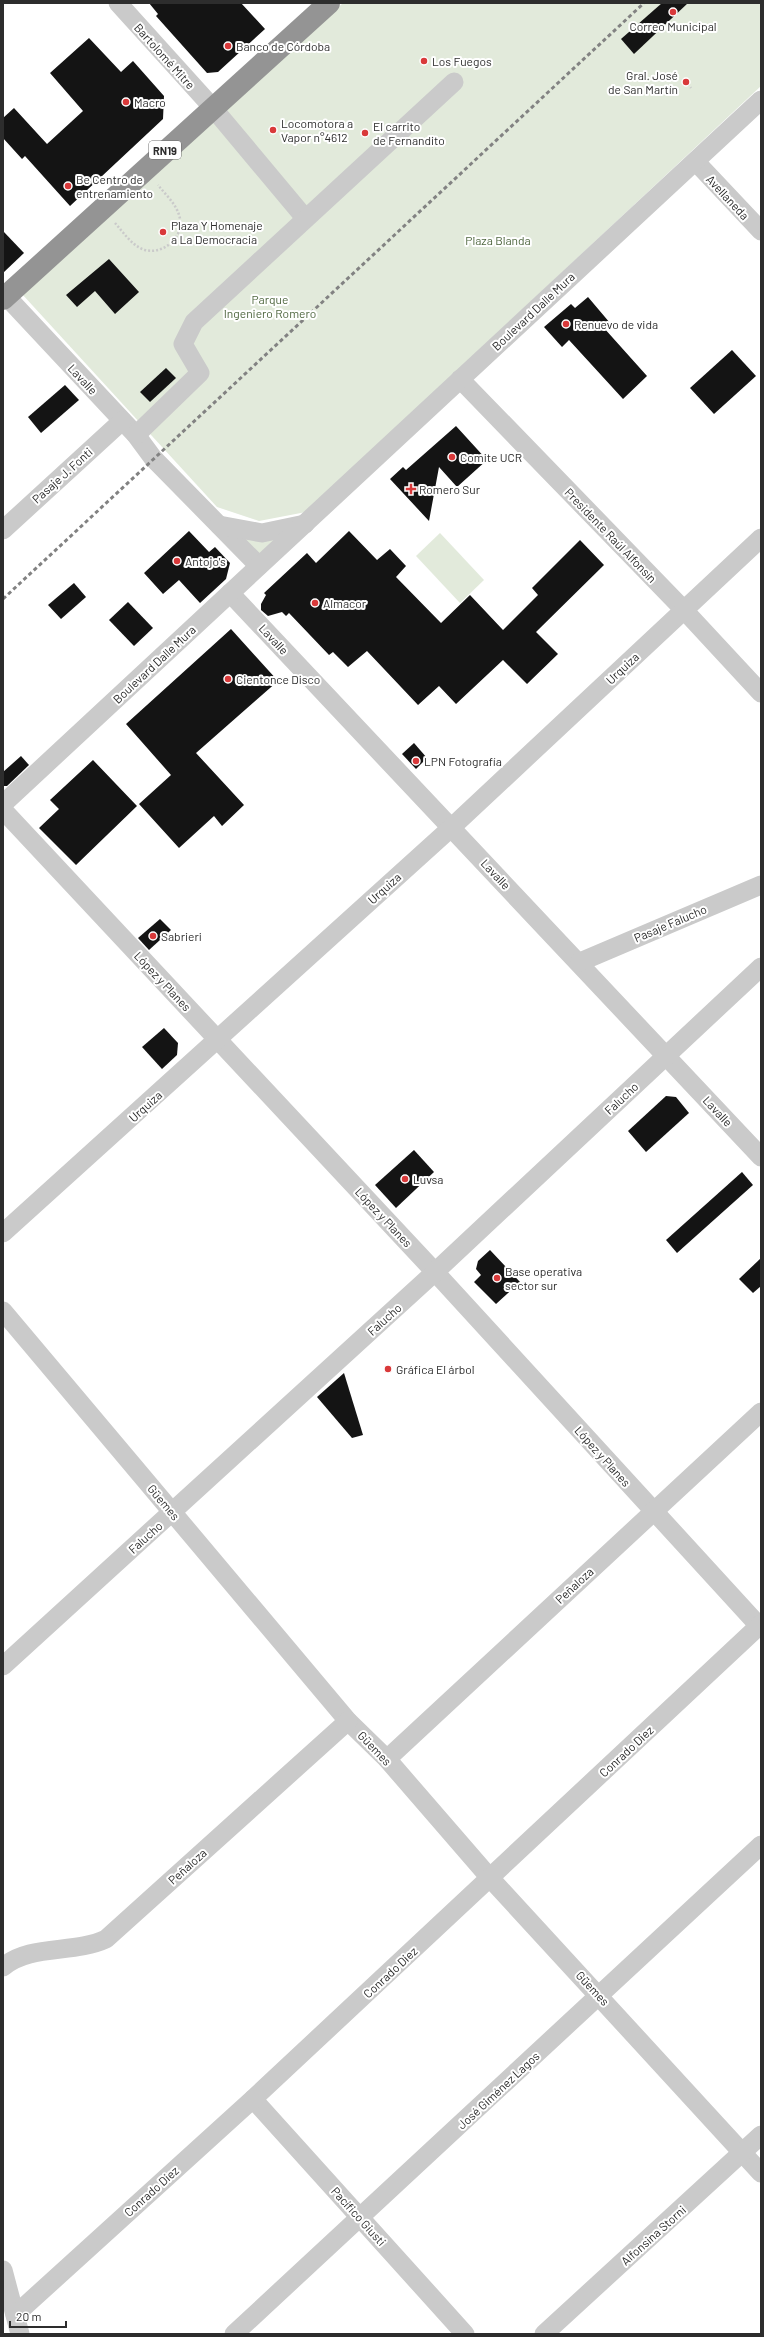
<svg xmlns="http://www.w3.org/2000/svg" width="764" height="2337" font-family="Barlow,sans-serif">
	<rect width="100%" height="100%" fill="#fff"/>
	<g fill="#e2eadb">
		<polygon points="343,3 761,3 761,86 306,512 259,521 217,507 22,294"/>
		<polygon points="296,528 259,560 230,531"/>
		<polygon points="440,533 484,580 460,603 416,556"/>
	</g>
	<g fill="#141414">
		<polygon points="149,3 241,3 265,29 218,72 207,73 156,16 158,14"/>
		<polygon points="662,3 688,3 634,54 621,39"/>
		<polygon points="89,38 121,72 133,61 164,96 163,119 70,206 25,156 22,159 3,138 3,118 14,108 47,144 83,111 50,73"/>
		<polygon points="3,231 24,253 3,273"/>
		<polygon points="109,259 139,292 115,314 95,291 77,307 66,295"/>
		<polygon points="588,297 610,323 604,328 647,376 623,399 569,340 562,347 544,327 571,304 575,308"/>
		<polygon points="732,350 756,376 714,414 690,388"/>
		<polygon points="166,368 176,378 150,402 140,392"/>
		<polygon points="65,385 79,400 41,433 28,417"/>
		<polygon points="456,426 487,460 457,487 439,467 429,521 390,479 403,467 406,470"/>
		<polygon points="189,531 209,552 215,547 230,563 226,579 200,603 179,580 163,594 144,573"/>
		<polygon points="349,531 377,560 390,549 406,566 396,577 441,623 470,595 503,630 538,595 532,588 580,540 604,565 536,632 558,654 527,684 503,660 456,704 439,686 418,705 367,651 348,667 333,652 329,655 289,613 286,616 282,612 268,616 261,610 261,604 266,595 264,593 307,553 316,563"/>
		<polygon points="74,583 86,597 61,619 48,605"/>
		<polygon points="128,602 153,628 134,646 109,620"/>
		<polygon points="231,629 278,681 196,753 244,805 222,826 214,816 179,848 139,804 171,775 126,724"/>
		<polygon points="414,743 427,758 416,769 402,754"/>
		<polygon points="21,756 29,765 7,786 3,786 3,772"/>
		<polygon points="93,760 137,806 76,865 39,828 59,809 50,800"/>
		<polygon points="160,919 171,930 149,950 138,938"/>
		<polygon points="164,1028 178,1043 177,1055 162,1069 142,1047"/>
		<polygon points="666,1096 676,1097 689,1113 646,1152 628,1131"/>
		<polygon points="414,1150 434,1172 396,1208 375,1185"/>
		<polygon points="742,1172 753,1185 677,1253 666,1240"/>
		<polygon points="490,1250 520,1282 496,1304 474,1282 481,1275 476,1269 478,1261"/>
		<polygon points="761,1258 761,1286 753,1293 739,1279"/>
		<polygon points="344,1373 363,1435 352,1438 317,1397"/>
	</g>
	<g fill="none" stroke-linecap="round" stroke-linejoin="round">
		<g stroke="#cacaca" stroke-width="2.5" stroke-dasharray="2 2" stroke-linecap="butt">
			<polyline points="688,84 691,88"/>
			<path d="M115,223c9,10 17,23 30,27 20,5 41,-15 34,-35 -3,-11 -14,-21 -21,-30"/>
		</g>
		<g stroke="#cacaca" stroke-width="19">
			<polyline points="118,3 213,108 305,218"/>
			<polyline points="696,162 761,231"/>
			<polyline points="6,296 136,435 153,458 259,566"/>
			<polyline points="460,379 684,610 761,693"/>
			<polyline points="136,435 200,373 183,344 194,322 454,82"/>
			<polyline points="219,525 262,533 305,524"/>
			<polyline points="3,530 122,421"/>
			<polyline points="230,593 761,1157"/>
			<polyline points="3,804 761,100"/>
			<polyline points="3,810 435,1272 761,1628"/>
			<polyline points="580,962 761,885"/>
			<polyline points="3,1233 452,827 761,538"/>
			<polyline points="3,1311 348,1721 387,1759 490,1878 761,2173"/>
			<polyline points="3,1666 435,1272 761,967"/>
			<polyline points="387,1759 761,1412"/>
			<path d="M3,1967c27,-23 71,-13 103,-28l242,-218"/>
			<polyline points="253,2099 465,2334"/>
			<polyline points="3,2270 20,2334"/>
			<polyline points="15,2315 253,2099 761,1624"/>
			<polyline points="234,2334 761,1845"/>
			<polyline points="544,2334 761,2135"/>
		</g>
		<polyline stroke="#949494" stroke-width="22" points="3,299 329,3"/>
		<polyline stroke="#828282" stroke-width="3" stroke-dasharray="4 3" stroke-linecap="butt" points="3,599 644,3"/>
	</g>
	<g fill="#d9393a" stroke="#fff" stroke-width="1.5">
		<circle cx="673" cy="12" r="4"/>
		<circle cx="228" cy="46" r="4"/>
		<circle cx="424" cy="61" r="4"/>
		<circle cx="686" cy="82" r="4"/>
		<circle cx="126" cy="102" r="4"/>
		<circle cx="273" cy="130" r="4"/>
		<circle cx="365" cy="133" r="4"/>
		<circle cx="68" cy="186" r="4"/>
		<circle cx="163" cy="232" r="4"/>
		<circle cx="566" cy="324" r="4"/>
		<circle cx="452" cy="457" r="4"/>
		<path d="M409 483h4v4h4v4h-4v4h-4v-4h-4v-4h4z"/>
		<circle cx="177" cy="561" r="4"/>
		<circle cx="315" cy="603" r="4"/>
		<circle cx="228" cy="679" r="4"/>
		<circle cx="416" cy="761" r="4"/>
		<circle cx="153" cy="936" r="4"/>
		<circle cx="405" cy="1179" r="4"/>
		<circle cx="497" cy="1278" r="4"/>
		<circle cx="388" cy="1369" r="4"/>
	</g>
	<g text-anchor="middle" dominant-baseline="central" stroke-width="4" stroke-linejoin="round" paint-order="stroke">
		<rect fill="#fff" stroke="#6c6c6c" stroke-width="1" x="149" y="141" width="32" height="18" rx="3"/>
		<g font-size="11" font-weight="bold" fill="#2d2d2d">
			<text x="165" y="150">RN19</text>
		</g>
		<g font-size="12" fill="#2d2d2d" stroke="#fff" text-anchor="start">
			<text x="673" y="26" text-anchor="middle">Correo Municipal</text>
			<text x="236" y="46">Banco de Córdoba</text>
			<text x="432" y="61">Los Fuegos</text>
			<text x="678" y="75" text-anchor="end">Gral. José<tspan x="678" dy="14">de San Martín</tspan></text>
			<text x="134" y="102">Macro</text>
			<text x="281" y="123">Locomotora a<tspan x="281" dy="14">Vapor n°4612</tspan></text>
			<text x="373" y="126">El carrito<tspan x="373" dy="14">de Fernandito</tspan></text>
			<text x="76" y="179">Be Centro de<tspan x="76" dy="14">entrenamiento</tspan></text>
			<text x="171" y="225">Plaza Y Homenaje<tspan x="171" dy="14">a La Democracia</tspan></text>
			<text x="574" y="324">Renuevo de vida</text>
			<text x="460" y="457">Comite UCR</text>
			<text x="419" y="489">Romero Sur</text>
			<text x="185" y="561">Antojo's</text>
			<text x="323" y="603">Almacor</text>
			<text x="236" y="679">Cientonce Disco</text>
			<text x="424" y="761">LPN Fotografía</text>
			<text x="161" y="936">Sabrieri</text>
			<text x="413" y="1179">Luvsa</text>
			<text x="505" y="1271">Base operativa<tspan x="505" dy="14">sector sur</tspan></text>
			<text x="396" y="1369">Gráfica El árbol</text>
		</g>
		<g font-size="12" fill="#2d2d2d" stroke="#fff">
			<text transform="translate(165 56) rotate(48)">Bartolomé Mitre</text>
			<text transform="translate(728 197) rotate(47)">Avellaneda</text>
			<text transform="translate(533 311) rotate(-43)">Boulevard Dalle Mura</text>
			<text transform="translate(83 379) rotate(47)">Lavalle</text>
			<text transform="translate(62 475) rotate(-42)">Pasaje J. Fonti</text>
			<text transform="translate(611 535) rotate(46)">Presidente Raúl Alfonsín</text>
			<text transform="translate(274 639) rotate(47)">Lavalle</text>
			<text transform="translate(154 664) rotate(-43)">Boulevard Dalle Mura</text>
			<text transform="translate(622 668) rotate(-43)">Urquiza</text>
			<text transform="translate(496 874) rotate(47)">Lavalle</text>
			<text transform="translate(384 888) rotate(-42)">Urquiza</text>
			<text transform="translate(670 923) rotate(-23)">Pasaje Falucho</text>
			<text transform="translate(163 981) rotate(47)">López y Planes</text>
			<text transform="translate(621 1098) rotate(-43)">Falucho</text>
			<text transform="translate(145 1106) rotate(-42)">Urquiza</text>
			<text transform="translate(718 1111) rotate(47)">Lavalle</text>
			<text transform="translate(384 1217) rotate(47)">López y Planes</text>
			<text transform="translate(384 1319) rotate(-42)">Falucho</text>
			<text transform="translate(603 1456) rotate(48)">López y Planes</text>
			<text transform="translate(164 1502) rotate(50)">Güemes</text>
			<text transform="translate(145 1537) rotate(-42)">Falucho</text>
			<text transform="translate(574 1585) rotate(-43)">Peñaloza</text>
			<text transform="translate(375 1748) rotate(46)">Güemes</text>
			<text transform="translate(626 1751) rotate(-43)">Conrado Diez</text>
			<text transform="translate(187 1866) rotate(-42)">Peñaloza</text>
			<text transform="translate(390 1972) rotate(-43)">Conrado Diez</text>
			<text transform="translate(593 1988) rotate(47)">Güemes</text>
			<text transform="translate(498 2090) rotate(-43)">José Giménez Lagos</text>
			<text transform="translate(151 2191) rotate(-42)">Conrado Diez</text>
			<text transform="translate(359 2216) rotate(48)">Pacífico Giusti</text>
			<text transform="translate(653 2235) rotate(-42)">Alfonsina Storni</text>
		</g>
		<g font-size="12" fill="#4d653d" stroke="#fff">
			<text x="498" y="240">Plaza Blanda</text>
			<text x="270" y="299">Parque<tspan x="270" dy="14">Ingeniero Romero</tspan></text>
		</g>
	</g>
	<rect width="764" height="2337" fill="none" stroke="#2d2d2d" stroke-width="8"/>
	<path d="M10 2321v6h56v-6" fill="none" stroke="#2d2d2d" stroke-width="2"/>
	<text x="16" y="2321" font-size="12" fill="#2d2d2d" stroke="#ffffff" stroke-width="3" paint-order="stroke">20 m</text>
</svg>
